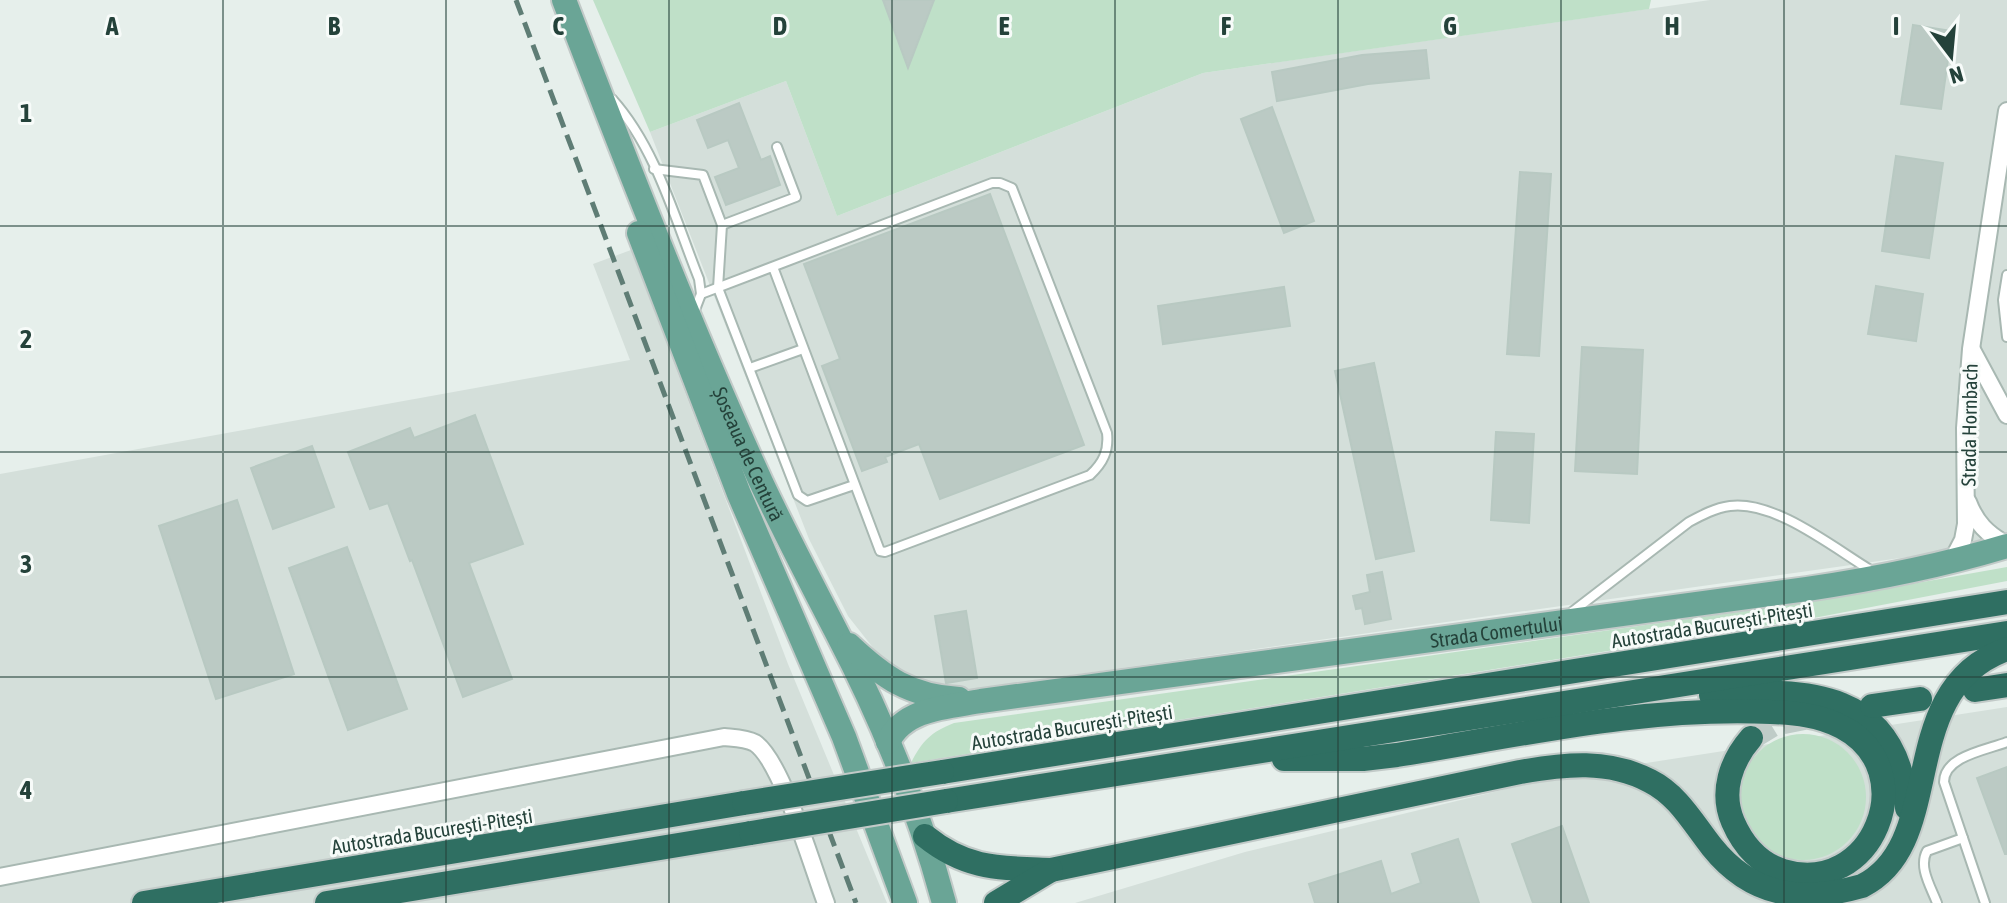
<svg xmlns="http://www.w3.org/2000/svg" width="2007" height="903" font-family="'Asap Condensed',sans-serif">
	<rect width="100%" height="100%" fill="#e6efeb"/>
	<g fill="#d4dfda">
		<polygon points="1710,0 2007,0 2007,543 965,690 936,688 900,673 874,649 848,616 809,539 650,132 786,81 837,216 1203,73"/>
		<polygon points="631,250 788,664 887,903 0,903 0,474 630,360 593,264"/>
		<polygon points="2007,707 2007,903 1075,903 1245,852 1556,777"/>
	</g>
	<g fill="#bfe0c8">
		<polygon points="593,0 1651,0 1649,9 1203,73 837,216 786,81 650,132"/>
		<path d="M2007,567v14l-188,36 -908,146c11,-22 20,-31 43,-40l862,-122z"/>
		<circle cx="1803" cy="797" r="63"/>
	</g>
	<g fill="#bbcac4" stroke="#b8c9c2" stroke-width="2">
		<polygon points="883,0 934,0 908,68"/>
		<polygon points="1913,25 1952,31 1941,109 1901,104"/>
		<polygon points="1426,50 1429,78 1368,84 1277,101 1272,72 1362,55"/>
		<polygon points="739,103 761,160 770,156 780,185 726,205 715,177 739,168 728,140 708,148 697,120"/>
		<polygon points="1272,107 1314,221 1284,233 1241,119"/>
		<polygon points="1896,156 1943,163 1929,258 1882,251"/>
		<polygon points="1520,172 1551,174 1539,356 1507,354"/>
		<polygon points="990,194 1084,445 940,499 919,444 885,457 887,462 862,471 822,366 840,359 804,264"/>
		<polygon points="1876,286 1923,294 1916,341 1868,334"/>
		<polygon points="1284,287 1290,326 1163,344 1158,306"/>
		<polygon points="1582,347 1643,350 1637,474 1575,471"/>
		<polygon points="1374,363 1414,551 1376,559 1335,371"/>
		<polygon points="475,415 523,544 469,563 512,679 463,697 412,560 410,561 388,503 370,509 348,452 410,428 414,438"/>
		<polygon points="1496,432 1534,434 1529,523 1491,520"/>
		<polygon points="312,446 334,507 273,529 251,468"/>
		<polygon points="237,500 294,674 216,699 159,526"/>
		<polygon points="347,547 407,709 348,730 289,568"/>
		<polygon points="1382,572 1391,619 1365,624 1362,608 1356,609 1353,596 1370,592 1367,575"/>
		<polygon points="966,611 977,678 946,683 935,616"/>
		<polygon points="2007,767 2007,854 2005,854 1977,778"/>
		<polygon points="1562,826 1589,903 1533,903 1512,844"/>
		<polygon points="1458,839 1479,903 1315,903 1309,884 1381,861 1391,894 1421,883 1412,854"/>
	</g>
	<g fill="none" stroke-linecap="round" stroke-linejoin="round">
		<polyline stroke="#bfccc8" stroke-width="24" stroke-dasharray="24 12" stroke-linecap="butt" points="1751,738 1774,724 1804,718"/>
		<g stroke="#a8b8b2" stroke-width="12">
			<g id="lane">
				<path d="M612,99c44,49 63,120 87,180l2,15 -8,21"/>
				<polyline points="654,169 703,175 722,225 718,288 798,495 807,501 854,485"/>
				<polyline points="722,225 796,197 777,147"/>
				<polyline points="2007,275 2003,300 2007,337"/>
				<path d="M701,294l291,-111h8l12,5 95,245c2,18 -4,30 -17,42l-205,77 -5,-1 -107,-284"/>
				<polyline points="750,368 803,349"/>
				<path d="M1572,612l117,-90c13,-7 26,-14 41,-16 45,-6 105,43 142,65"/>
				<path d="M1937,903c-6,-16 -19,-36 -10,-52l36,-13"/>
				<path d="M1985,903l-41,-121c0,-26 43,-32 63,-40"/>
			</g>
		</g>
		<g stroke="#a8b8b2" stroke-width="20">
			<g id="street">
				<polyline points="1972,350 2007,415"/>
				<path d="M1968,502c8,21 19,32 39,43"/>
				<polyline points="1951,563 1963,540 1966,524 1965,428 1971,349 2007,111"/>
				<path d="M0,877l724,-140c10,1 22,1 31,6 27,18 58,126 71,160"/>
			</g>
		</g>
		<g stroke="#c2cac8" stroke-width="28">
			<g id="primary">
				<path id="s1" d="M564,0c62,162 125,324 197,482 24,51 50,101 76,151 45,86 82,177 107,270"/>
				<polyline points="639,233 739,494 844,737 905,903"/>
				<path d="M849,645c35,33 61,51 110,54"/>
				<path id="s2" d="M888,742c16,-34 60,-35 93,-41l826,-112c68,-10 134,-23 200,-43"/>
			</g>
		</g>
		<g stroke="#c2cac8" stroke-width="28">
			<g id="highway">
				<polyline points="1975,690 2007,685"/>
				<path d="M1711,695c97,-7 186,-5 196,113"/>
				<polyline points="1872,706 1920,699"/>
				<path d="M1284,759h79l34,-4c124,-20 248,-49 374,-43 24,1 48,3 71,15 83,44 30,171 -59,144 -25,-8 -40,-26 -50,-49 -13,-30 -2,-61 18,-84"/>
				<polyline points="942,772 2007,602"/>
				<polyline points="946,801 2007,633"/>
				<path d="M925,836c42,34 75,32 126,34l469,-98c45,-8 88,-13 130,9 28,14 43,42 62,66 40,50 90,56 150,39 88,-44 30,-196 145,-237"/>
				<polyline points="144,903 744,803"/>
				<polyline points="327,903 751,833"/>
				<polyline points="996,903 1051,870"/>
			</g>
		</g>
		<use href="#lane" stroke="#fff" stroke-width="8"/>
		<use href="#street" stroke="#fff" stroke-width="16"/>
		<use href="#primary" stroke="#6aa596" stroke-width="24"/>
		<use href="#highway" stroke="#2f6f62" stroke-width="24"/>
		<polyline stroke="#5f7d75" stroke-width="5" stroke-dasharray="16 8" stroke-linecap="butt" points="516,0 856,903"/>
		<g stroke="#c2cac8" stroke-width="28" stroke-linecap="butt">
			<g id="highway-bridge">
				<polyline points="744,803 942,772"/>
				<polyline points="751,833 946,801"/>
			</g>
		</g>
		<use href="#highway-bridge" stroke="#2f6f62" stroke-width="24"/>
	</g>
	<path fill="none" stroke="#24423a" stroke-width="2" stroke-opacity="0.55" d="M223,0v903M446,0v903M669,0v903M892,0v903M1115,0v903M1338,0v903M1561,0v903M1784,0v903M0,226h2007M0,452h2007M0,677h2007"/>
	<g text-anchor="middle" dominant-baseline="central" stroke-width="6" stroke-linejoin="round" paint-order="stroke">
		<g font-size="20" fill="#24423a" stroke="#f7fbf9">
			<text transform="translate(1969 425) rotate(-89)">Strada Hornbach</text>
			<text stroke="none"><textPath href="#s1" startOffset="490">Șoseaua de Centură</textPath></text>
			<text transform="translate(1712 625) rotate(-9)">Autostrada București-Pitești</text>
			<text stroke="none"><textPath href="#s2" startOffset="626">Strada Comerțului</textPath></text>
			<text transform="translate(1072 727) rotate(-9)">Autostrada București-Pitești</text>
			<text transform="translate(432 831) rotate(-9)">Autostrada București-Pitești</text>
		</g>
	</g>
	<g font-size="26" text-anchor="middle" font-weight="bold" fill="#24423a" stroke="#f7fbf9" stroke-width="6" stroke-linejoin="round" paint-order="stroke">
		<text x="112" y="35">A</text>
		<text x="334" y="35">B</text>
		<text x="558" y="35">C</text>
		<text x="780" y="35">D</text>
		<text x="1004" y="35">E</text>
		<text x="1226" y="35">F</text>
		<text x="1450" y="35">G</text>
		<text x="1672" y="35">H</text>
		<text x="1896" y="35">I</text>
		<text x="26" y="122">1</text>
		<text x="26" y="348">2</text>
		<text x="26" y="573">3</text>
		<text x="26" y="799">4</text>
	</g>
	<g transform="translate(1951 56) rotate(164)" stroke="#f7fbf9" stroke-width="6" paint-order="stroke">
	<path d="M0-6L14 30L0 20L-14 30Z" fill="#24423a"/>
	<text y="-12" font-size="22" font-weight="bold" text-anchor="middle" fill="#24423a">N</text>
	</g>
</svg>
